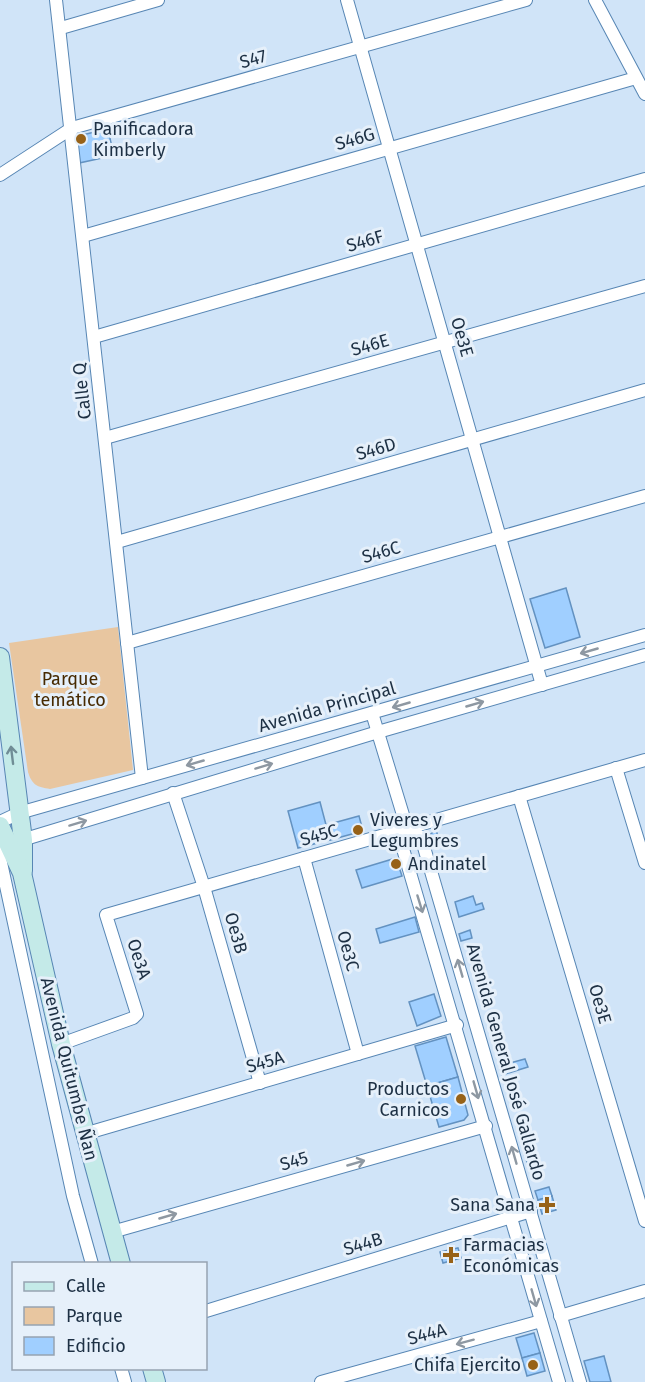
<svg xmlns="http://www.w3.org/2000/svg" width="645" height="1382" font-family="'Fira Sans',sans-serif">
	<rect width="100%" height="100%" fill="#d0e4f8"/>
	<path fill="#e8c6a0" d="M118,627l15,143 -83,19c-13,-2 -18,-4 -22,-17l-19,-129z"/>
	<g fill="#a0cfff" stroke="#6392c1" stroke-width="1.5">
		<polygon points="108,129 113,152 106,153 107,157 79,163 73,137"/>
		<polygon points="566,588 580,637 545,648 530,599"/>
		<polygon points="320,802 330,840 298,848 288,811"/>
		<polygon points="359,816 363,831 330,840 326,825"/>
		<polygon points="436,830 439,840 430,844 427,837"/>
		<polygon points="396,858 402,876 362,888 356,870"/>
		<polygon points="473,896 476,905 482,903 484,909 459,917 455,902"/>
		<polygon points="415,917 419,932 380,943 376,929"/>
		<polygon points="470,930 472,938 461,941 459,934"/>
		<polygon points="434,994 441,1016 417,1026 409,1002"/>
		<polygon points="446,1037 458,1077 427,1086 415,1046"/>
		<polygon points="525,1059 528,1067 502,1075 499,1066"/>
		<polygon points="458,1077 468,1115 464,1120 439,1127 427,1086"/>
		<polygon points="531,1151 534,1159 527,1162 524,1154"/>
		<polygon points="549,1187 552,1196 538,1200 535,1191"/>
		<polygon points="552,1196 556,1210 542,1214 538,1200"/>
		<polygon points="458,1248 461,1258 443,1263 440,1252"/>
		<polygon points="534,1333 540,1353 522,1358 516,1338"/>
		<polygon points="540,1353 545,1371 527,1376 522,1358"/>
		<polygon points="604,1356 611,1382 590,1382 584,1361"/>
	</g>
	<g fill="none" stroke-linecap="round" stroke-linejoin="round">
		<g stroke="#5786b4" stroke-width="14">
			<g id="street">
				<polyline points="56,0 142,778"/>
				<polyline points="347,0 542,685"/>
				<polyline points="595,0 645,94"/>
				<polyline points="61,28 158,0"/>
				<polyline points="0,175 72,128 526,0"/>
				<polyline points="83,236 636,78"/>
				<polyline points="94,337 645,179"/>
				<polyline points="105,438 645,286"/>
				<polyline points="117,542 645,390"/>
				<polyline points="127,643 645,496"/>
				<polyline points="372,713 407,828 421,837 580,1382"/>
				<polyline points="616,768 645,863"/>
				<polyline points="173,793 204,887 260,1083"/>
				<polyline points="519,796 645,1221"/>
				<polyline points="0,822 19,813 645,635"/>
				<polyline points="407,828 401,842 559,1382"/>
				<polyline points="0,853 22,840 378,732 645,655"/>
				<polyline points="0,858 73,1196 92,1264"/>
				<polyline points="304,858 358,1054"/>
				<polyline points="61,1044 133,1018 137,1014 106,915 645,760"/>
				<polyline points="84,1134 457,1025"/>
				<polyline points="112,1232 486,1126"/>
				<polyline points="206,1311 531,1211"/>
				<polyline points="560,1316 645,1291"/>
				<polyline points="121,1368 125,1382"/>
				<polyline points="321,1382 541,1321"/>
			</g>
		</g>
		<g stroke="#5786b4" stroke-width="20">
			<g id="secondary">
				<polyline points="0,657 23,840 23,871"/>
				<polyline points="0,826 22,873 61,1044 121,1264"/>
				<polyline points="152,1368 156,1382"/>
			</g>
		</g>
		<use href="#street" stroke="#fff" stroke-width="12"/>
		<use href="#secondary" stroke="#c4eae8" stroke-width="18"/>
	</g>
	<defs><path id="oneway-shaft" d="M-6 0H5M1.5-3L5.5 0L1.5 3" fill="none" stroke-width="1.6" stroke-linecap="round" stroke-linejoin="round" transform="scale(1.5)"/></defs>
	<g stroke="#8e98a2">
		<use href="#oneway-shaft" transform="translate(589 651) rotate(164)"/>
		<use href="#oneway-shaft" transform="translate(475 704) rotate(-16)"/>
		<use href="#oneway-shaft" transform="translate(401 705) rotate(164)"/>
		<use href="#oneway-shaft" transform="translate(195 763) rotate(164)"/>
		<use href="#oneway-shaft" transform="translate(264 766) rotate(-17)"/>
		<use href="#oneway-shaft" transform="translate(78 823) rotate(-17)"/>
		<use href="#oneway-shaft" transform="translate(420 904) rotate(73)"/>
		<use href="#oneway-shaft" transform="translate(460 968) rotate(-106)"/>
		<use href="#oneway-shaft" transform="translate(476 1090) rotate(74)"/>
		<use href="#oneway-shaft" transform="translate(514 1155) rotate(-106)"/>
		<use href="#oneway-shaft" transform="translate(356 1163) rotate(-16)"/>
		<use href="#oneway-shaft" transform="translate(168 1216) rotate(-16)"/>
		<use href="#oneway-shaft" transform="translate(534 1298) rotate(74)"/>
		<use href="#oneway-shaft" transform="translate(465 1342) rotate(165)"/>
	</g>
	<use stroke="#708d96" href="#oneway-shaft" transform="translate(12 755) rotate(-97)"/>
	<g fill="#976218" stroke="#e6f0fa" stroke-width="2">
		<circle cx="81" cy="139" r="6"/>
		<circle cx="358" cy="830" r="6"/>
		<circle cx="396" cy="864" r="6"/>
		<circle cx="461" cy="1099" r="6"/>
		<path d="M544 1196h6v6h6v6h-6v6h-6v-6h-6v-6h6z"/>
		<path d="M448 1246h6v6h6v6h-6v6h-6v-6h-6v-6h6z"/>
		<circle cx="533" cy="1365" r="6"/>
	</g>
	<g text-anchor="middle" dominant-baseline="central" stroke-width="6" stroke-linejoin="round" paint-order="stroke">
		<g font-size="18" fill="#1d3044" stroke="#e6f0fa">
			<text transform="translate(253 59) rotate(-16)">S47</text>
			<text transform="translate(355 139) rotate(-16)">S46G</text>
			<text transform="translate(365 241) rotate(-16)">S46F</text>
			<text transform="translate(462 337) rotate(74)">Oe3E</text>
			<text transform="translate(370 345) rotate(-16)">S46E</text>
			<text transform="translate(82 391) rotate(-96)">Calle Q</text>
			<text transform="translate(376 449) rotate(-16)">S46D</text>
			<text transform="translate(381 552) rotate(-16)">S46C</text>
			<text transform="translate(327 707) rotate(-16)">Avenida Principal</text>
			<text transform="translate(319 835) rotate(-16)">S45C</text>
			<text transform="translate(236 933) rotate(74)">Oe3B</text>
			<text transform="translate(348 951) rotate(75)">Oe3C</text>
			<text transform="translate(139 959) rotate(72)">Oe3A</text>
			<text transform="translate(600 1004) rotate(74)">Oe3E</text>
			<text transform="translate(265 1062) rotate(-16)">S45A</text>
			<text transform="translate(506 1062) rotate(74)">Avenida General José Gallardo</text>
			<text transform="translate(69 1069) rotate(76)">Avenida Quitumbe Ñan</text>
			<text transform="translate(294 1161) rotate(-16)">S45</text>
			<text transform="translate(363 1244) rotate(-17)">S44B</text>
			<text transform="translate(427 1334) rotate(-15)">S44A</text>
		</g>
		<g font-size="18" fill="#1d3044" stroke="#e6f0fa" text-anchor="start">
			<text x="93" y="129">Panificadora<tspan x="93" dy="21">Kimberly</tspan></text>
			<text x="370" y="820">Viveres y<tspan x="370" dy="21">Legumbres</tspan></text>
			<text x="408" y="864">Andinatel</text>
			<text x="449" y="1089" text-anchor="end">Productos<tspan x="449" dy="21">Carnicos</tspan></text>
			<text x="535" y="1205" text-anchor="end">Sana Sana</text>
			<text x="463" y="1245">Farmacias<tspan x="463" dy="21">Económicas</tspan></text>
			<text x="521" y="1365" text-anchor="end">Chifa Ejercito</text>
		</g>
		<g font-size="18" fill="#462900" stroke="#e6f0fa">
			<text x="70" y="679">Parque<tspan x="70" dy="21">temático</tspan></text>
		</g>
	</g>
	<rect x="12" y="1262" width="195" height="108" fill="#e6f0fa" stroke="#96a3b1" stroke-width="1.5"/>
	<rect x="24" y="1282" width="30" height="9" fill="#c4eae8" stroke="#96a3b1" stroke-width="1.5"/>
	<text x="66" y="1292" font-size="18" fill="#1d3044">Calle</text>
	<rect x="24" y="1307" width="30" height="18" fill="#e8c6a0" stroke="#96a3b1" stroke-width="1.5"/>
	<text x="66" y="1322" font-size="18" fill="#1d3044">Parque</text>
	<rect x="24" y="1337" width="30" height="18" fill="#a0cfff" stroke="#96a3b1" stroke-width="1.5"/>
	<text x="66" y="1352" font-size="18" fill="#1d3044">Edificio</text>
</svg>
